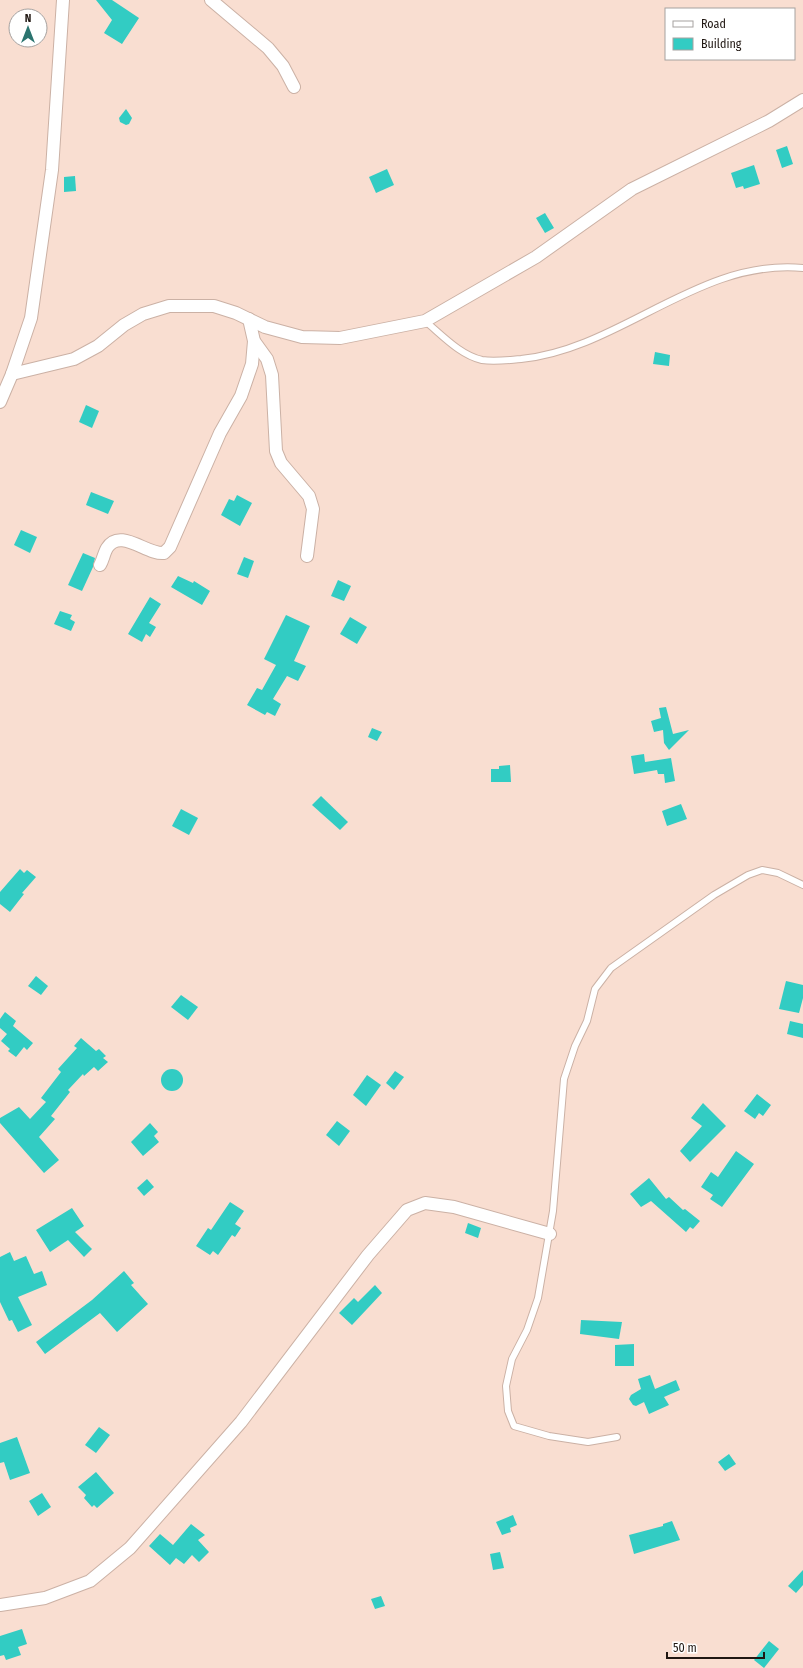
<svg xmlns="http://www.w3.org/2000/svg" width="803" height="1668" font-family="'Fira Sans Condensed',sans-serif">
	<rect width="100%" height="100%" fill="#f9ded1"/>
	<g fill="#32ccc3">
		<polygon points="96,0 112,0 139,18 122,44 104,33 112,20"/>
		<polygon points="126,109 132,118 129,124 126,125 120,122 119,118"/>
		<polygon points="787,146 793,164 782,168 776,150"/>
		<polygon points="754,165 760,184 744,189 743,186 736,188 731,173"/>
		<polygon points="387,169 394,185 376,193 369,177"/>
		<polygon points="75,176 76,191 64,192 64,177"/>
		<polygon points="545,213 554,228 545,233 536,218"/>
		<polygon points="655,352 670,355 669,366 653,364"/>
		<polygon points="86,405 99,411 92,428 79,422"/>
		<polygon points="91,492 114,501 108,514 86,505"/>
		<polygon points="237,495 252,503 240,526 221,515 229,499 234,501"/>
		<polygon points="21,530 37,537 30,553 14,545"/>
		<polygon points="83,553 95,558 93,567 82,591 68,585"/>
		<polygon points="244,557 254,561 248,578 237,574"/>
		<polygon points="178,576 193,583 194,581 210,591 202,605 171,587"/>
		<polygon points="338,580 351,586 344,601 331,596"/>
		<polygon points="150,597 161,604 149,623 156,627 150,637 146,634 142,642 128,634"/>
		<polygon points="60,611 72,615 70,619 75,622 71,631 54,624"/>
		<polygon points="286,615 310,626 294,661 306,666 298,681 287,676 273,699 281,704 275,716 267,712 265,715 247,705 257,688 262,690 276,665 264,659"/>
		<polygon points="350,617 367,627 357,644 340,634"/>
		<polygon points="666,707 673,734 689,730 669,750 664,743 663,730 654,732 651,721 661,718 659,708"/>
		<polygon points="372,728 382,732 377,741 368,737"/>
		<polygon points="644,754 645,762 671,758 675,781 665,783 664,774 658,774 657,770 634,774 631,756"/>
		<polygon points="510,765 511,782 491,782 491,769 499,769 499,766"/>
		<polygon points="321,796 348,822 340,830 312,805"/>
		<polygon points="681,804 687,819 667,826 662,811"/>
		<polygon points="181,809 198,818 189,835 172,826"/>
		<polygon points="20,869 24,873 27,870 36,877 22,893 24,894 10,912 0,904 0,892"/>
		<polygon points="36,976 48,986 41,995 28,986"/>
		<polygon points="786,981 803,985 803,998 799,1013 779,1009"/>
		<polygon points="181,995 198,1007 188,1020 171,1007"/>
		<polygon points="5,1012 16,1021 13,1026 33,1043 27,1050 24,1047 16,1057 8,1051 10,1049 1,1041 7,1034 0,1028 0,1019"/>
		<polygon points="790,1021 803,1024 803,1038 787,1034"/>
		<polygon points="81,1038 96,1051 99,1049 106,1056 103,1058 108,1062 98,1071 94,1067 84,1076 83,1074 68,1090 70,1092 51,1116 55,1119 39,1137 59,1160 44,1173 0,1123 0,1118 19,1107 30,1119 46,1102 41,1098 61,1072 58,1069 77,1048 74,1046"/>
		<circle cx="172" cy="1080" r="11"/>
		<polygon points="395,1071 404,1077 394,1090 386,1083"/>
		<polygon points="367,1075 381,1085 366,1106 353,1095"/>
		<polygon points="757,1094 771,1105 763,1116 759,1113 755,1119 744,1111"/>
		<polygon points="703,1103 726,1126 690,1162 680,1151 702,1126 691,1118"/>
		<polygon points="337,1121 350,1131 339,1146 326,1135"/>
		<polygon points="150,1123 158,1132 154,1136 159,1142 143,1156 131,1142"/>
		<polygon points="736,1151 754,1164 722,1207 710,1199 713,1195 701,1187 711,1172 718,1177"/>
		<polygon points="649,1178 666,1199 669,1197 683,1210 685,1209 700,1221 693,1229 690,1227 686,1232 651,1201 641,1207 630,1194"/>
		<polygon points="147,1179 154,1187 144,1196 137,1188"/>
		<polygon points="230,1202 244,1211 235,1224 241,1228 235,1237 232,1235 218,1255 213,1251 210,1255 196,1246 208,1228 211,1230"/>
		<polygon points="72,1208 84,1226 75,1232 92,1249 84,1257 68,1240 50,1252 36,1230"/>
		<polygon points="468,1223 481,1228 478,1238 465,1233"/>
		<polygon points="10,1252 14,1261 26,1256 34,1274 42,1271 47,1285 18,1297 32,1325 18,1332 12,1320 9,1321 0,1302 0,1257"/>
		<polygon points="124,1271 134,1283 131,1285 148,1304 117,1332 100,1313 45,1354 36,1342 92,1300"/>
		<polygon points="375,1285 382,1293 352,1325 339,1313 354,1298 358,1302"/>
		<polygon points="581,1320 622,1322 619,1339 580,1334"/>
		<polygon points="634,1344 634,1366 615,1366 615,1345"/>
		<polygon points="650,1375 655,1389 676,1380 680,1390 664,1397 669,1405 649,1414 644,1402 636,1406 633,1405 629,1399 631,1395 641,1389 638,1379"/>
		<polygon points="99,1427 110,1435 96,1453 85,1445"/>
		<polygon points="17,1437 30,1473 10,1480 4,1462 0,1463 0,1443"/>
		<polygon points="729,1454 736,1464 725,1471 718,1462"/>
		<polygon points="96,1472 114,1493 97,1508 94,1505 92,1507 84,1498 86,1495 78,1487"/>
		<polygon points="42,1493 51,1507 38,1516 29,1501"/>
		<polygon points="513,1515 517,1525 510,1528 511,1532 502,1535 496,1522"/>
		<polygon points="672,1521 680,1540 634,1554 629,1535 663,1526 663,1524"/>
		<polygon points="191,1524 205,1535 198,1540 209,1552 199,1562 192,1555 184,1564 176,1558 170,1565 149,1546 160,1534 173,1545"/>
		<polygon points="500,1552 504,1568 493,1570 490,1554"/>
		<polygon points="803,1570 803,1585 796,1593 788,1586"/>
		<polygon points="381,1596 385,1606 375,1609 371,1599"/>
		<polygon points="22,1629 27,1644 18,1647 21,1655 6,1660 4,1655 0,1656 0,1636"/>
		<polygon points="769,1641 779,1649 764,1668 754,1660"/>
	</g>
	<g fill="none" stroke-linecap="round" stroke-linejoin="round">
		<g stroke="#cbb1a5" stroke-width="8">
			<g id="service">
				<path d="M425,321c17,14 35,34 57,39 13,2 26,0 39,-1 100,-10 178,-101 282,-91"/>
				<polyline points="617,1437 588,1442 549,1436 514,1426 508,1411 506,1386 512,1359 527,1330 538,1298 553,1211 564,1079 575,1046 587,1021 595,989 611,968 714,895 748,875 762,870 778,873 803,885"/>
			</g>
		</g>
		<g stroke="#cbb1a5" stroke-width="14">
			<g id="minor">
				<polyline points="211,0 268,48 283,66 294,87"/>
				<polyline points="249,319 254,341 267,359 272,375 276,451 281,463 309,496 313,509 307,556"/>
				<polyline points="12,374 74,359 98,346 124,325 143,314 169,306 214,306 236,313 265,327 302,337 340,338 425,321 536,257 632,189 769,121 803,100"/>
				<polyline points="0,402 12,374 31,318 52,170 63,0"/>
				<path d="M100,565c3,-5 4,-12 7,-17 13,-21 40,7 57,5l6,-6 50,-114 21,-37 11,-32 2,-23"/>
				<polyline points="0,1605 45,1598 90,1581 130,1548 241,1422 368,1255 407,1210 425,1203 454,1207 550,1234"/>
			</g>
		</g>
		<use href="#service" stroke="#fff" stroke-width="6"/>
		<use href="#minor" stroke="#fff" stroke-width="12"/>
	</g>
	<rect x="665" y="8" width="130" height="52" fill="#ffffff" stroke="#a6a2a0"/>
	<rect x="673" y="21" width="20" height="6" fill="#ffffff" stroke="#a6a2a0"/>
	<text x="701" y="28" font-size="12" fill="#201712">Road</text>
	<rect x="673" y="38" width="20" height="12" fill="#32ccc3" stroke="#a6a2a0"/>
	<text x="701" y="48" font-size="12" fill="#201712">Building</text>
	<g transform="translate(28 28)"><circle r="19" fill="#ffffff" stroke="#a6a2a0"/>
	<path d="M0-3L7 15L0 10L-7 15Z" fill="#2b746f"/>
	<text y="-6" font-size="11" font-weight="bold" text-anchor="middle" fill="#201712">N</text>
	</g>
	<path d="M667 1652v6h97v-6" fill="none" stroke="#201712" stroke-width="2"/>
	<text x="673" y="1652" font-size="12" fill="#201712" stroke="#ffffff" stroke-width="3" paint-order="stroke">50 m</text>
</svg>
